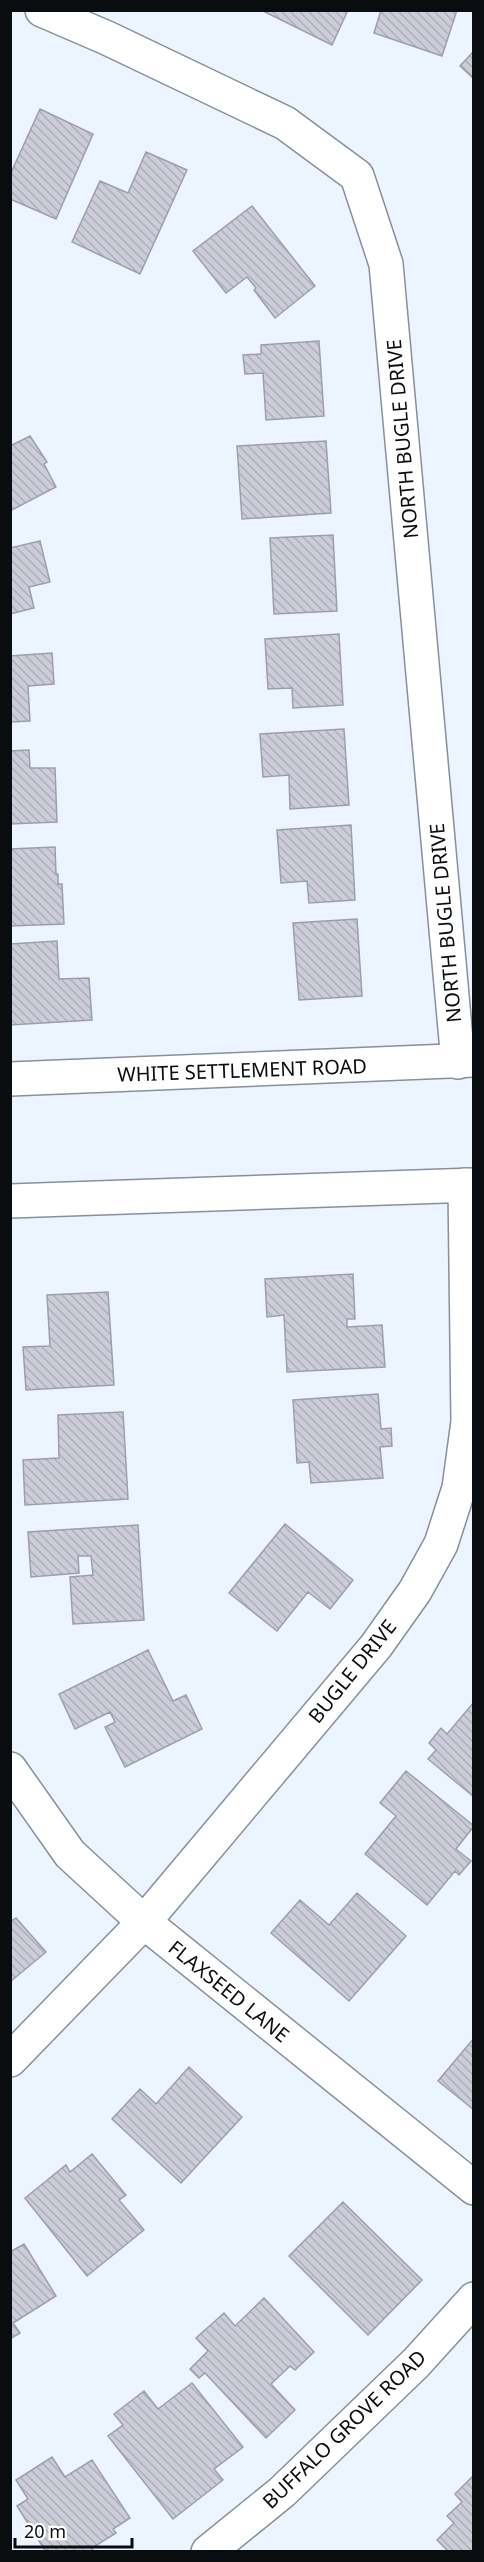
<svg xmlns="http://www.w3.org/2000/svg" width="484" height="2562" font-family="'Noto Sans',sans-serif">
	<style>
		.building { fill: url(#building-back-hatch); stroke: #9e9eaa; stroke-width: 1.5 }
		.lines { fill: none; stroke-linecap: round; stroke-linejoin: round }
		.minor-casing { stroke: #879099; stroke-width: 36 }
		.major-casing { stroke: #879099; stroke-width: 36 }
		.minor { stroke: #fff; stroke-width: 33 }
		.major { stroke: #fff; stroke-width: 33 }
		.labels { text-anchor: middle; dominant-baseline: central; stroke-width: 5; stroke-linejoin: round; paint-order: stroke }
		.street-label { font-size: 20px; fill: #0a0d10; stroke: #fff }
	</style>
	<defs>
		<pattern id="building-back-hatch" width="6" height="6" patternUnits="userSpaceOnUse" patternTransform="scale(1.5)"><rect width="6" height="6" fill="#cdcdd9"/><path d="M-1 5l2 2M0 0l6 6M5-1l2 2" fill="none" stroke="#afafb9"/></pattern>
	</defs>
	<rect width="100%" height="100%" fill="#ecf5ff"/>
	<path class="building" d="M261,10H348L332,45Z
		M381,10H457L442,56L374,33Z
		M474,51V79L460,66Z
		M40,109L93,134L56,219L10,199V175Z
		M146,152L187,170L140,274L72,242L100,181L128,193Z
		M252,206L315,286L275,318L254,290L256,288L247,277L226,293L193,251Z
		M319,341L324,416L266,420L263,373L245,374L243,355L261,354V345Z
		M30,436L47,462L44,464L56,487L10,511V446Z
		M326,441L331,513L242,519L237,446Z
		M333,535L337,611L274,614L270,538Z
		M40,541L50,582L29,587L34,608L10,614V548Z
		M339,634L343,705L293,708L292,688L268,689L265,639Z
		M52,653L54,684L28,686L30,721L10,722V656Z
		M344,729L349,805L290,809L289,775L263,777L260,734Z
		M29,750L30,768H55L57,822L10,824V751Z
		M351,825L355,900L309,903L307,881L281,883L277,830Z
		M55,847L56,874H58V884H62L64,924L10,926V849Z
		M357,919L362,996L299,1000L293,923Z
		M57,941L59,979L89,978L92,1020L10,1025V944Z
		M353,1274L355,1319H347V1327L382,1325L385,1367L287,1372L284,1315L267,1317L265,1279Z
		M108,1292L114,1385L26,1390L23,1347L50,1346L47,1295Z
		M378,1394L381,1429L391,1428L392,1446L380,1447L383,1478L311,1483L309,1462L297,1463L293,1400Z
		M123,1412L128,1499L25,1505L23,1460L59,1458L58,1415Z
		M285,1524L353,1580L330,1609L308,1592L277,1631L229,1593Z
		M138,1525L144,1620L73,1624L70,1577L93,1575L91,1556H78L79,1573L31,1577L28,1532Z
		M148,1650L173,1701L186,1695L202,1729L125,1767L105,1727L115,1722L110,1712L75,1729L59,1694Z
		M474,1702V1797L428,1759L436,1750L429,1743L441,1728L447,1734Z
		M406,1771L474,1826L456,1849L471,1861L459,1875L455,1871L427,1905L365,1854L396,1816L380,1803Z
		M357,1893L406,1936L349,2001L271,1933L300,1900L329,1925Z
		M16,1918L46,1952L10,1982V1922Z
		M474,2038V2110L438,2081Z
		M189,2067L242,2117L181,2183L112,2119L140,2089L156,2104Z
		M92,2154L126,2195L119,2200L144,2230L87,2276L25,2198L66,2165L70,2172Z
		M343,2202L422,2280L368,2335L289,2256Z
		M24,2244L56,2296L13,2323L20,2333L10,2339V2252Z
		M264,2298L314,2352L295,2370L290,2366L271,2384L295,2410L266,2438L205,2373L199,2378L190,2369L208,2351L196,2338L224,2313L235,2326Z
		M192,2383L243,2447L214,2469L223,2480L173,2519L108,2436L123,2425L114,2414L144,2391L158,2409Z
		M52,2457L65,2477L92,2460L130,2518L113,2529L116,2533L92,2548L94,2552H46L17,2506L28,2499L16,2480Z
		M474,2475V2552H449L437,2540L454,2523L447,2516L462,2502L455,2494Z"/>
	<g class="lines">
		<defs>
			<path id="minor" d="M42,10L107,38L285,123L357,176L386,264L458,1062
				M10,1769L70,1854L144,1922L474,2188
				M10,2060L144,1922L376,1646L415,1591L441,1544L459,1488L468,1422L465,1185
				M208,2552L282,2492L416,2363L474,2299"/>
			<path id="major" d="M10,1079L474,1060
				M10,1201L474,1185"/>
		</defs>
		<use href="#minor" class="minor-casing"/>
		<use href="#major" class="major-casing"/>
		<use href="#minor" class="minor"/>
		<use href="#major" class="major"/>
	</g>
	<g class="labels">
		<g class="street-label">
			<text transform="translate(402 439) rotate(-95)">NORTH BUGLE DRIVE</text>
			<text transform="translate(445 923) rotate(-95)">NORTH BUGLE DRIVE</text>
			<text transform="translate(242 1070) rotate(-2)">WHITE SETTLEMENT ROAD</text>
			<text transform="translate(352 1671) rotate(-51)">BUGLE DRIVE</text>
			<text transform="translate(229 1991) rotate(39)">FLAXSEED LANE</text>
			<text transform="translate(344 2429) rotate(-44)">BUFFALO GROVE ROAD</text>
		</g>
	</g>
	<rect width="484" height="2562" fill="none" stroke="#0a0d10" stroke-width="24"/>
	<path d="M15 2538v9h117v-9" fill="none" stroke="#0a0d10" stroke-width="3"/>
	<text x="24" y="2538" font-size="18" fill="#0a0d10" stroke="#ffffff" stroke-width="4.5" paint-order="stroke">20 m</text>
</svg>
